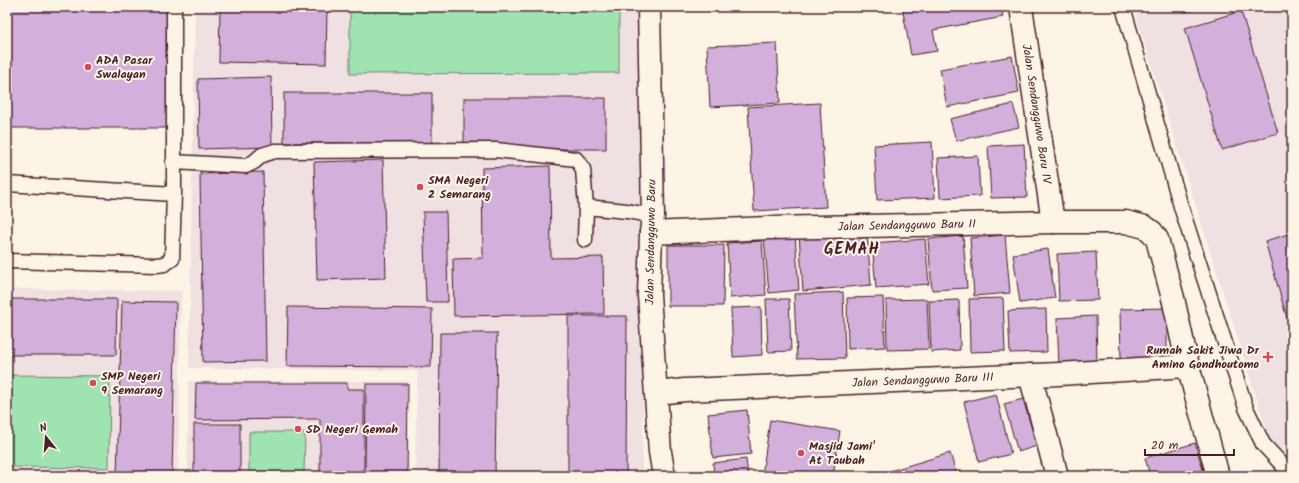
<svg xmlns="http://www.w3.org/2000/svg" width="1299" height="483" font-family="Kalam,sans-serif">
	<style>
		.built { fill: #efe0e2 }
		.green { fill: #9ee3b0; stroke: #74816e }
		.building { fill: #d2b0db; stroke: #4a1f2b }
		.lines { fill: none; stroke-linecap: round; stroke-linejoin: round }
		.lane-casing { stroke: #4a1f2b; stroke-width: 17 }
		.street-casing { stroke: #4a1f2b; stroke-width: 25 }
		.lane { stroke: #fcf5e5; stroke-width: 14 }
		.street { stroke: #fcf5e5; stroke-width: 22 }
		.poi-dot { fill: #d1495b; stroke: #fcf5e5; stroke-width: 1.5 }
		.labels { text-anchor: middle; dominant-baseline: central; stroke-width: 4; stroke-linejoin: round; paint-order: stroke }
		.poi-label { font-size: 12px; font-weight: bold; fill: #4a1f2b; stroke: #fcf5e5; text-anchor: start }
		.street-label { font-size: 12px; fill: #4a1f2b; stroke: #fcf5e5 }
		.district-label { font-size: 16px; font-weight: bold; letter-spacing: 1px; fill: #4a1f2b; stroke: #fcf5e5 }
	</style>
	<rect width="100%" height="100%" fill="#fcf5e5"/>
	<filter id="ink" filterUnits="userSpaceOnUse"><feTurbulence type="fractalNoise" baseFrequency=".025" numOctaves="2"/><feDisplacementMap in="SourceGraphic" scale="8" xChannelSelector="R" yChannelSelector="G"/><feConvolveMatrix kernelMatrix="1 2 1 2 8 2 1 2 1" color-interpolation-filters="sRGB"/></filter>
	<g filter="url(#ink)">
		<path class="built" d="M195,7H650L642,476H415L417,371L189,368Z
			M1133,7H1292V476H1281Z
			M7,289L181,291L178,476H7Z
			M188,381H408L409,476H188Z"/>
		<path class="green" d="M350,7H619V73L350,74Z
			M7,375L110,376L109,468L7,467Z
			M249,432H305L304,476H249Z"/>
		<path class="building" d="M7,7H169L168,128H7Z
			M220,7H327L326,64L219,62Z
			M902,7H1001L1003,17L933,30L937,51L911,55Z
			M1184,7H1204L1185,12Z
			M1241,11L1278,133L1222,150L1185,28Z
			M777,43L780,103L710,107L707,46Z
			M1012,56L1019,93L947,107L940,69Z
			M1292,69V82L1289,70Z
			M271,77L272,147L199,149L198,79Z
			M284,93H432V143H284Z
			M464,98H606V149H464Z
			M820,103L826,207L754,211L748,107Z
			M1013,104L1019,127L956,141L950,119Z
			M932,142L935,198L877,200L874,145Z
			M1024,144L1027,197L991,198L988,146Z
			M978,156L980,196L940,198L938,158Z
			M383,160L386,278L317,280L314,162Z
			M550,166L551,258L603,257L604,314L454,316L453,259L483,258L482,168Z
			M263,172L266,361L203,362L200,174Z
			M423,212H446L448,302H426Z
			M867,230L871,285L803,291L799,234Z
			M1292,233V336L1265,241Z
			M795,234L799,290L769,293L764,237Z
			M1005,235L1010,293L974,296L970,238Z
			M963,236L967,288L932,290L928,239Z
			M925,239L929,284L876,288L872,243Z
			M762,241L766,295L730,298L727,243Z
			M668,245H724L723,306H668Z
			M1048,249L1055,298L1020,303L1013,254Z
			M1096,252L1098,300L1059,301L1057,254Z
			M843,292L845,358L797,359L794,294Z
			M883,297L885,347L848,349L847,298Z
			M1003,298L1005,351L970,352L969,299Z
			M7,299H117L116,355H7Z
			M766,299H789L791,351L768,352Z
			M927,299L929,349L887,350L886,300Z
			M959,300L960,350L931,352L929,301Z
			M122,301L176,302L172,476H117Z
			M288,307L432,309L431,367L287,366Z
			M761,307L762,355L733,357L731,308Z
			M1167,308V361H1121L1120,309Z
			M1046,309L1047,352L1010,353L1008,311Z
			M568,316H627L626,476H568Z
			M1096,316L1097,364L1059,365L1057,318Z
			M440,333H497L495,476H439Z
			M196,383H347V389H364V476H320V419L195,420Z
			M366,384H408L407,476H365Z
			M996,394L1011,454L979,462L964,402Z
			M1023,399L1037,446L1018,452L1004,404Z
			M747,410L751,454L713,458L708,414Z
			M770,420L840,431L833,476H762Z
			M194,424H240V476H194Z
			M1195,443L1205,476H1150L1145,458Z
			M950,453L957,476H891L890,471Z
			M746,459L748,476H714L713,463Z"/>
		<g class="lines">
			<defs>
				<path id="lane" d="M1123,7L1182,210L1246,408L1263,444L1288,471L1290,476
					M173,162L246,166L254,162L262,155L275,151L496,150L576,159L583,169L586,207L627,211L653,216
					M7,184L174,194
					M585,240L586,207
					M7,261L157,265L164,264L172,259L174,194V7"/>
				<g id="street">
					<path d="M649,7L653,216L651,233L649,295L660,452L664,476"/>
					<path id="s1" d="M1021,7L1053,222"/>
					<path id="s2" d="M651,233L769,228L1053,222H1126L1145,227L1152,232L1157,239L1173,298L1188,366L1218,476"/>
					<path d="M1030,375L1057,476"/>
					<path id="s3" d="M657,393L685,390L1059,374L1188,366"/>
				</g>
			</defs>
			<use href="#lane" class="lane-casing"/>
			<use href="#street" class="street-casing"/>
			<use href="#lane" class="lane"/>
			<use href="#street" class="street"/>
		</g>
	</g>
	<g class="poi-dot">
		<circle cx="88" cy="67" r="4"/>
		<circle cx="420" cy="187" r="4"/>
		<path d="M1266 351h4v4h4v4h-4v4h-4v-4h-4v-4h4z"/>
		<circle cx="93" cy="383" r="4"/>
		<circle cx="298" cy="429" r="4"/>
		<circle cx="801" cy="453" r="4"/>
	</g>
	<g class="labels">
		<g class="poi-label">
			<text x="96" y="60">ADA Pasar<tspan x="96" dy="14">Swalayan</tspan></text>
			<text x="428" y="180">SMA Negeri<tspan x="428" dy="14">2 Semarang</tspan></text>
			<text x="1259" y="350" text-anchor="end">Rumah Sakit Jiwa Dr<tspan x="1259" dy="14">Amino Gondhoutomo</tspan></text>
			<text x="101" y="376">SMP Negeri<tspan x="101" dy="14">9 Semarang</tspan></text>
			<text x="306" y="429">SD Negeri Gemah</text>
			<text x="809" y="446">Masjid Jami'<tspan x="809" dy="14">At Taubah</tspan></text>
		</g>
		<g class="street-label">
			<text stroke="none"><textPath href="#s1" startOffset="108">Jalan Sendangguwo Baru IV</textPath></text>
			<text stroke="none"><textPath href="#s2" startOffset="256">Jalan Sendangguwo Baru II</textPath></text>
			<text transform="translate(651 242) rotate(-89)">Jalan Sendangguwo Baru</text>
			<text stroke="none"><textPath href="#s3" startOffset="266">Jalan Sendangguwo Baru III</textPath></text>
		</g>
		<g class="district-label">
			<text x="852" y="249">GEMAH</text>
		</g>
	</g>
	<rect width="1299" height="483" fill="none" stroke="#fcf5e5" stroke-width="24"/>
	<rect x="12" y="12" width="1275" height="459" fill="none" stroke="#4a1f2b" stroke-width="1.5" filter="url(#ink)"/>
	<g transform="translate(46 437) rotate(343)" stroke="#fcf5e5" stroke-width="3" paint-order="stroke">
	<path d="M0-3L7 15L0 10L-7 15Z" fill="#4a1f2b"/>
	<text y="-6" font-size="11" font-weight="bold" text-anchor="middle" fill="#4a1f2b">N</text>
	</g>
	<path d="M1145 449v6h89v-6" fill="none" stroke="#4a1f2b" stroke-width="2"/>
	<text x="1151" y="449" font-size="12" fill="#4a1f2b" stroke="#fcf5e5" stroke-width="3" paint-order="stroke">20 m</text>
</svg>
